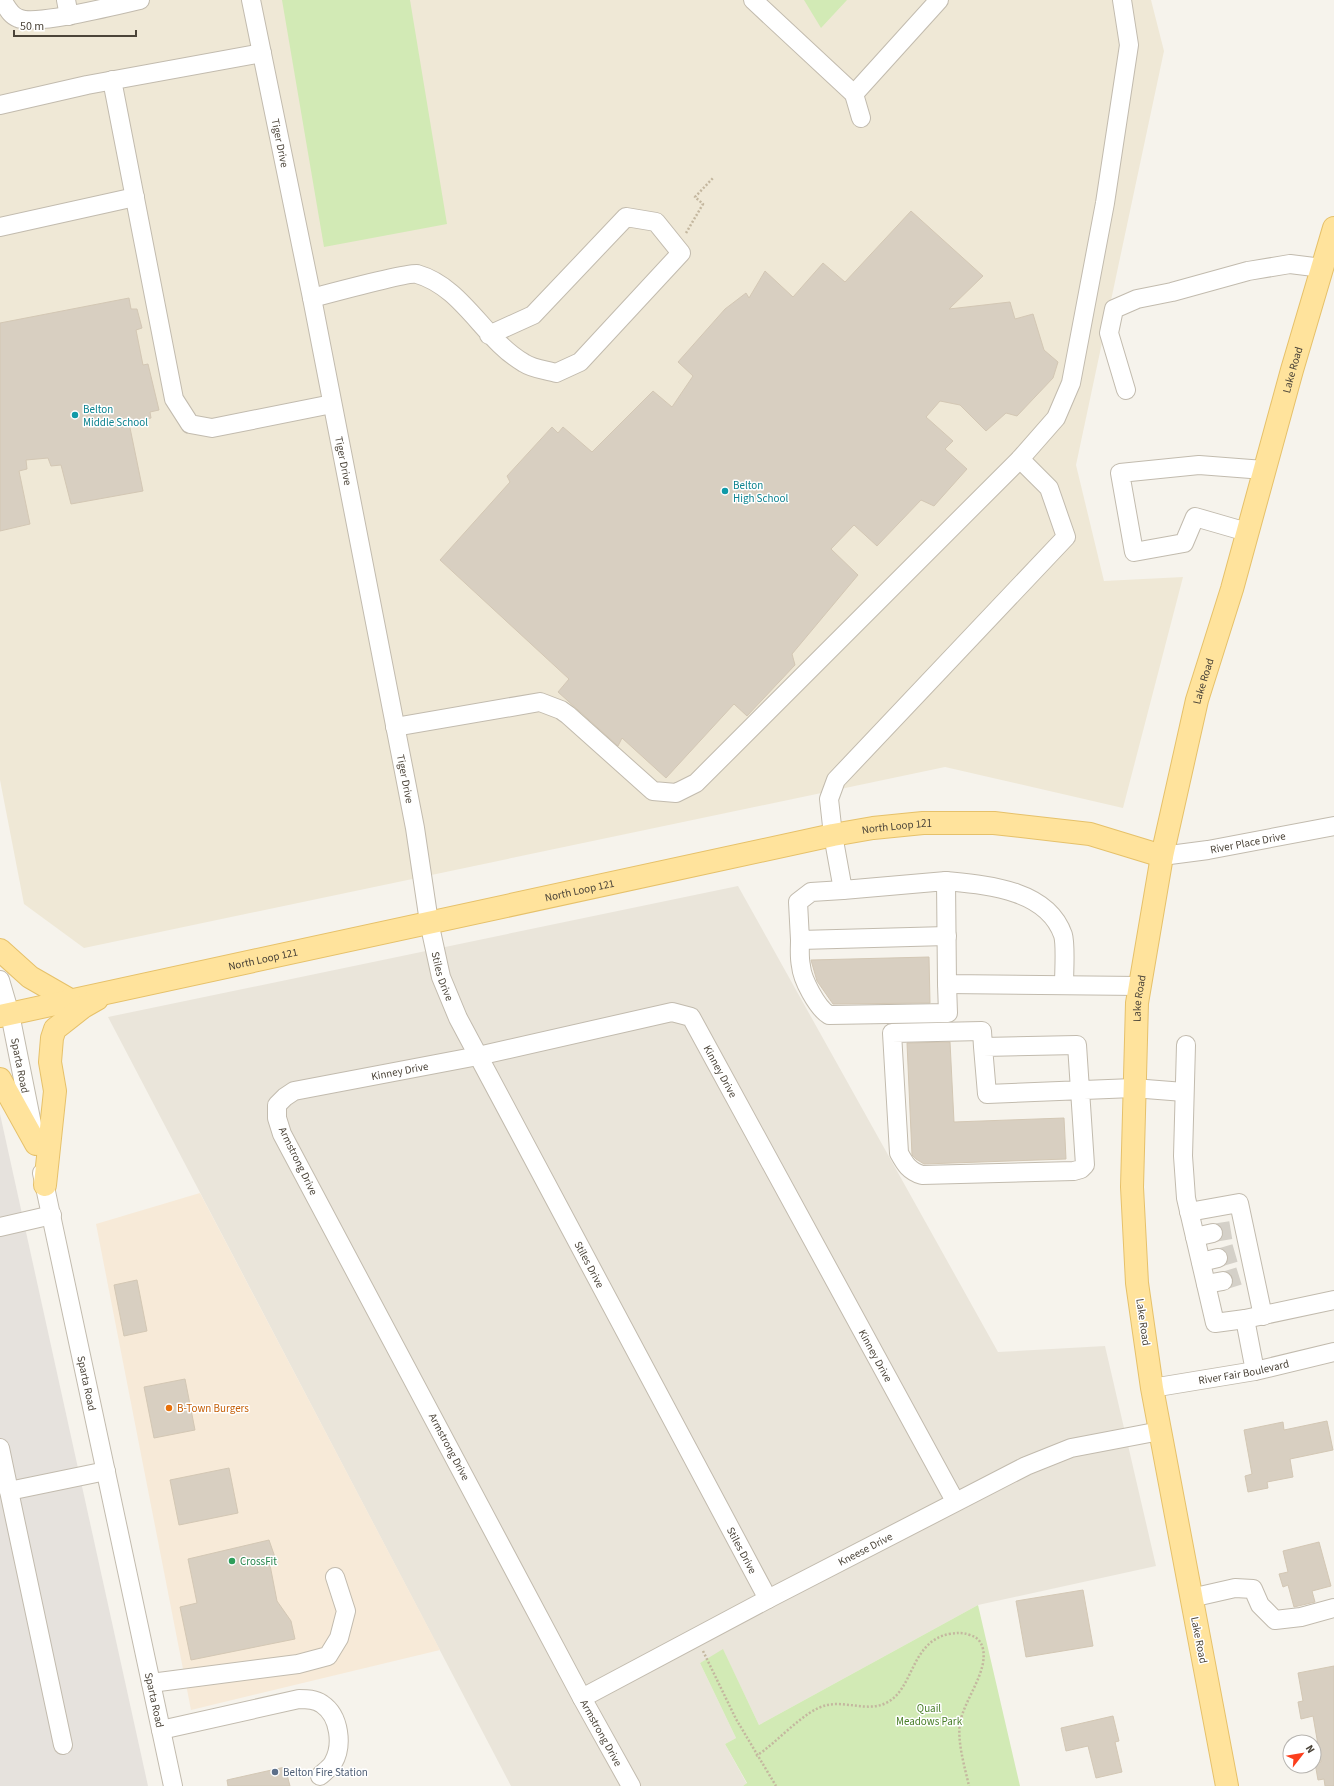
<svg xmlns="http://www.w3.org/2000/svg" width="1334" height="1786" font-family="'Source Sans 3',sans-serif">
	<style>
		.residential { fill: #eae5da }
		.commercial { fill: #f7ead8 }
		.industrial { fill: #e6e2dd }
		.education { fill: #efe8d6 }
		.green { fill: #d2eab5 }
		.building { fill: #d8cfc1; stroke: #d3c7b4 }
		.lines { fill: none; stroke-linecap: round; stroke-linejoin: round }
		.minor-tunnel { stroke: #d4d0c8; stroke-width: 18; stroke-dasharray: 18 9; stroke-linecap: butt }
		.minor-casing { stroke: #c2bbae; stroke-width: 20 }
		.major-casing { stroke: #e6c16a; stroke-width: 24 }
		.path { stroke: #c4b79f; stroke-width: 2.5; stroke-dasharray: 2 2; stroke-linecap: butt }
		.minor { stroke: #fff; stroke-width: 18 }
		.major { stroke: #ffe39c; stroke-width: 22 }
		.culture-dot { fill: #0f9aa8; stroke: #fff; stroke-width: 1.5 }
		.food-dot { fill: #e8710a; stroke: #fff; stroke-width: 1.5 }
		.leisure-dot { fill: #2e9e5b; stroke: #fff; stroke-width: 1.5 }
		.service-dot { fill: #5c6f8a; stroke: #fff; stroke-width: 1.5 }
		.labels { text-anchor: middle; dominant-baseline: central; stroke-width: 3; stroke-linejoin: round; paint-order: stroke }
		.street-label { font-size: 11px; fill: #4b4439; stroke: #fff }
		.culture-label { font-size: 11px; fill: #0d838f; stroke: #fff; text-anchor: start }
		.food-label { font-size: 11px; fill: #c56008; stroke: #fff; text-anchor: start }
		.leisure-label { font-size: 11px; fill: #27864d; stroke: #fff; text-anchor: start }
		.park-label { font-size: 11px; fill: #4a7f2a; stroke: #fff }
		.service-label { font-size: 11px; fill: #4e5e75; stroke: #fff; text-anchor: start }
	</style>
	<rect width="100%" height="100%" fill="#f6f3ec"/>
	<path class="residential" d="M738,886L998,1352L1105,1346L1156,1566L978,1605L759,1725L723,1650L700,1663L736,1738L725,1744L747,1784L743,1786H511L108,1017Z"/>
	<path class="commercial" d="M200,1193L440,1650L191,1710L96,1224Z"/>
	<path class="industrial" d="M0,1114L148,1786H0Z"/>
	<path class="education" d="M0,0H1151L1164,51L1076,465L1104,581L1183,577L1123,808L945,767L84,948L24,904L0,780Z"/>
	<path class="green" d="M282,0H410L447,224L324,247Z
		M804,0H847L821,28Z
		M978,1605L1020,1786H743L747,1783L725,1744L736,1738L700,1663L723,1649L759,1725Z"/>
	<path class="building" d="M911,211L983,276L949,309L1010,302L1015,319L1033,314L1044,350L1058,362L1053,378L1017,416L1006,413L986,431L960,405L940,401L926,417L953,441L945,449L967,469L934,506L921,500L877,546L854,525L831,549L858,575L792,654L795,665L747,716L734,704L666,778L622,738L618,746L558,692L569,679L440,560L510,482L507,476L552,427L558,433L563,427L592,452L653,391L672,407L693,376L678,362L725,309L746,293L749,298L765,271L793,297L823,263L845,282Z
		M129,298L131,309H137L142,328L136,330L143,365L148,364L159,410L150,412L151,418L129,423L143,491L71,504L61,465L51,466L48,458L26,460L27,469L19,471L30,524L0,531V323Z
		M929,957L930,1003L833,1004L817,981L811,960Z
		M950,1042L954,1122L1064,1118L1066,1159L924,1164L916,1159L912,1155L907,1043Z
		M137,1280L147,1331L124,1336L114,1285Z
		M185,1379L195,1430L154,1438L144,1387Z
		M1327,1421L1333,1450L1290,1459L1293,1477L1267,1482L1268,1488L1248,1492L1245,1476L1252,1474L1244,1430L1283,1422L1284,1430Z
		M229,1468L238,1513L179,1525L170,1480Z
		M269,1540L277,1563L270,1565L277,1601L291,1621L295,1639L191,1660L180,1607L197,1603L188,1559Z
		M1319,1542L1331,1586L1312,1591L1315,1602L1294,1607L1288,1585L1283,1587L1279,1574L1288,1572L1283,1551Z
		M1083,1590L1093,1646L1026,1657L1016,1601Z
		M1334,1666V1786H1325L1324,1779L1318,1780L1315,1763L1321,1762L1313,1716L1301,1719L1298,1702L1303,1701L1298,1673Z
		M1113,1716L1119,1741L1115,1742L1122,1772L1096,1778L1088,1746L1066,1751L1061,1728Z
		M285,1767L290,1786H228L227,1780Z"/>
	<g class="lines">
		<path class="minor-tunnel" d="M1213,1233L1231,1230
			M1218,1258L1235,1253
			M1223,1281L1239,1276"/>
		<defs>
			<g id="minor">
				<path d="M2,0C7,7 10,15 18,18C34,26 119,5 140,0"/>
				<path d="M66,0L69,16"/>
				<path id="s1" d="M251,0L312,298L415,828L429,922L441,977L458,1018L768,1599"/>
				<path d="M753,0L854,94"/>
				<path d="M112,80L174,399L190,424L212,428L332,404"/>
				<path d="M0,105L87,85L262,53"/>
				<path d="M861,118L854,94L939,0"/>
				<path d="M0,227L135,197"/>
				<path d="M312,298C327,294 409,272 417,274C463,287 484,340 524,363C533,369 546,370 556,373L580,362L681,253L656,222L626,217L533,315L489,335"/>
				<path d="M1126,390L1109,333L1114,309L1137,299L1172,292L1248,271L1290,264L1322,268"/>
				<path d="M1020,459L1049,488L1066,537L836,780L829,799L833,835L843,890L946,881L947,984L1140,986"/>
				<path d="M1247,532L1195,517L1184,543L1134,552L1120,473L1199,465L1264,470"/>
				<path d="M395,727L540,702L561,710L568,715L653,791L676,793L696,783L1020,459L1056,418L1071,383L1105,203L1129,45L1122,0"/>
				<path id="s2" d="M1162,856L1208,850L1334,826"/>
				<path d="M946,881C986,885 1047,889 1063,935C1066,945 1064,972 1064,984"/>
				<path d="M843,890L811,892L798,902L800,940L947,936"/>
				<path d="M800,940C800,948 799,957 801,966C802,979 817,1008 829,1015L948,1013L947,984"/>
				<path id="s3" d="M0,980L10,1014L34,1134"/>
				<path d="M1186,1045L1183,1156L1186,1198L1215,1323L1245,1319"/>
				<path d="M983,1047L982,1031L892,1033L899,1153C905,1164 909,1171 922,1175L1074,1171L1081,1169L1085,1165L1077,1045L983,1047L987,1094L1133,1088L1184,1092"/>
				<path id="s4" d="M42,1173L173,1786"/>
				<path d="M1189,1212L1239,1203L1263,1316"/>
				<path d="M0,1227L52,1215"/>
				<path d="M1195,1237L1213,1233"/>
				<path d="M1201,1262L1218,1258"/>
				<path d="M1206,1284L1223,1281"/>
				<path d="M1255,1371L1245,1319L1334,1300"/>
				<path id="s5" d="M1152,1388L1255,1371L1334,1352"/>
				<path d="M0,1448L9,1491L106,1471"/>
				<path d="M9,1491L63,1745"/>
				<path d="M1191,1598L1235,1588L1253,1589L1260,1605L1275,1620L1301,1617L1334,1608"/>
				<path d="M151,1683L298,1664L328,1656L339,1638L346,1611L335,1577"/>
				<path id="s6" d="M582,1698L768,1599L1026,1466L1071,1448L1160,1431"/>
				<path d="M161,1730L299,1699C307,1699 315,1699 322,1704C340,1716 343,1746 333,1763C330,1768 324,1772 320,1776"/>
				<path id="s7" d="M631,1786L582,1698L282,1134L277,1118V1105L285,1097L294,1091L478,1056L672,1012L691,1017L955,1501"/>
			</g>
			<g id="major">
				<path d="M0,950L30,977L70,1000"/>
				<path id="s8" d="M0,1016L833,835L873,828L923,823H994L1090,834L1162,856"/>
				<path d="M0,1079L36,1144"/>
				<path d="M45,1185L55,1091L50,1062L52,1038L55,1029L83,1007L97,999"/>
				<path id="s9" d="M1227,1786L1152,1388L1137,1283L1132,1187L1137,1003L1162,856L1197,700L1232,589L1292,370L1334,228"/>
			</g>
		</defs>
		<use href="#minor" class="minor-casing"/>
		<use href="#major" class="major-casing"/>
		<path class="path" d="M686,233L703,204L695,197L713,178
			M703,1651L736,1719L776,1786
			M756,1756C777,1743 804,1710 827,1705C847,1701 868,1712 886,1703C914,1690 910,1642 949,1634C957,1633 962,1632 970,1635C977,1637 981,1641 983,1649C988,1672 964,1700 960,1723C957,1742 965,1768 969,1786"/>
		<use href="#minor" class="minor"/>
		<use href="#major" class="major"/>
	</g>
	<g class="culture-dot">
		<circle cx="75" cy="415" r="4"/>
		<circle cx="725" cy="491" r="4"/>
	</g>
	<circle class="food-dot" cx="169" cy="1408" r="4"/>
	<circle class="leisure-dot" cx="232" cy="1561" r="4"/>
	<circle class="service-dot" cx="275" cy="1772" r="4"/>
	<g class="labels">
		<g class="street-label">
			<text stroke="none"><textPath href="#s1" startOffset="146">Tiger Drive</textPath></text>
			<text stroke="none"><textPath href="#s9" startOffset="1444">Lake Road</textPath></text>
			<text stroke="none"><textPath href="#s1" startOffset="470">Tiger Drive</textPath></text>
			<text stroke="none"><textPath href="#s9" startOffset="1120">Lake Road</textPath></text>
			<text stroke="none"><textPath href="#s1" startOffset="794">Tiger Drive</textPath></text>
			<text stroke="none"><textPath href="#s8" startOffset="917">North Loop 121</textPath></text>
			<text stroke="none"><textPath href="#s2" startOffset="87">River Place Drive</textPath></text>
			<text stroke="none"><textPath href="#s8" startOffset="593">North Loop 121</textPath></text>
			<text stroke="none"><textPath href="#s8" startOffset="269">North Loop 121</textPath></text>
			<text stroke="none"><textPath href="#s1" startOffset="995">Stiles Drive</textPath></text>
			<text stroke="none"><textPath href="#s9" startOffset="796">Lake Road</textPath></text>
			<text stroke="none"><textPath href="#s3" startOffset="88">Sparta Road</textPath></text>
			<text stroke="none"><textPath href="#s7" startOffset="1259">Kinney Drive</textPath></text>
			<text stroke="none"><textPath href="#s7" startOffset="899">Kinney Drive</textPath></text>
			<text transform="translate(298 1161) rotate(64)">Armstrong Drive</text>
			<text stroke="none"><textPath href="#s1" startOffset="1319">Stiles Drive</textPath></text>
			<text transform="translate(1143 1322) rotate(82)">Lake Road</text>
			<text stroke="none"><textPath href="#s7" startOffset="1583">Kinney Drive</textPath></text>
			<text stroke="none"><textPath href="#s5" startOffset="93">River Fair Boulevard</textPath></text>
			<text stroke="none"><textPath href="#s4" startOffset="215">Sparta Road</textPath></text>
			<text transform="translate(449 1447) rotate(62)">Armstrong Drive</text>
			<text stroke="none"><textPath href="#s6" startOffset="320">Kneese Drive</textPath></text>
			<text stroke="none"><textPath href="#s1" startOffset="1643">Stiles Drive</textPath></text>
			<text transform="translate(1199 1640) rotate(79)">Lake Road</text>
			<text stroke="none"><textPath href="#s4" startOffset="539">Sparta Road</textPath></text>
			<text transform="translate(601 1733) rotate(61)">Armstrong Drive</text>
		</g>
		<g class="culture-label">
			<text x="83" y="409">Belton<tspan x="83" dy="13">Middle School</tspan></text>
			<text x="733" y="485">Belton<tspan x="733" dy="13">High School</tspan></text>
		</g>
		<g class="food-label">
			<text x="177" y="1408">B-Town Burgers</text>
		</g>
		<g class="leisure-label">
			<text x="240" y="1561">CrossFit</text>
		</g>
		<g class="park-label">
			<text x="929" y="1708">Quail<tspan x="929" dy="13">Meadows Park</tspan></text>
		</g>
		<g class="service-label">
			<text x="283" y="1772">Belton Fire Station</text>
		</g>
	</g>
	<g transform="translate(1302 1754) rotate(59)"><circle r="19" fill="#ffffff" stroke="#b7b4b0"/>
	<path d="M0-3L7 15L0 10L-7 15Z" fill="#fc3f1d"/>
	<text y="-6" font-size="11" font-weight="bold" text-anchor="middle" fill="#4b4439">N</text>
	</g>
	<path d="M14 30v6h122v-6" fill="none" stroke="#4b4439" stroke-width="2"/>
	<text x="20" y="30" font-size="12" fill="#4b4439" stroke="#ffffff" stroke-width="3" paint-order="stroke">50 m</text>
</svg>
